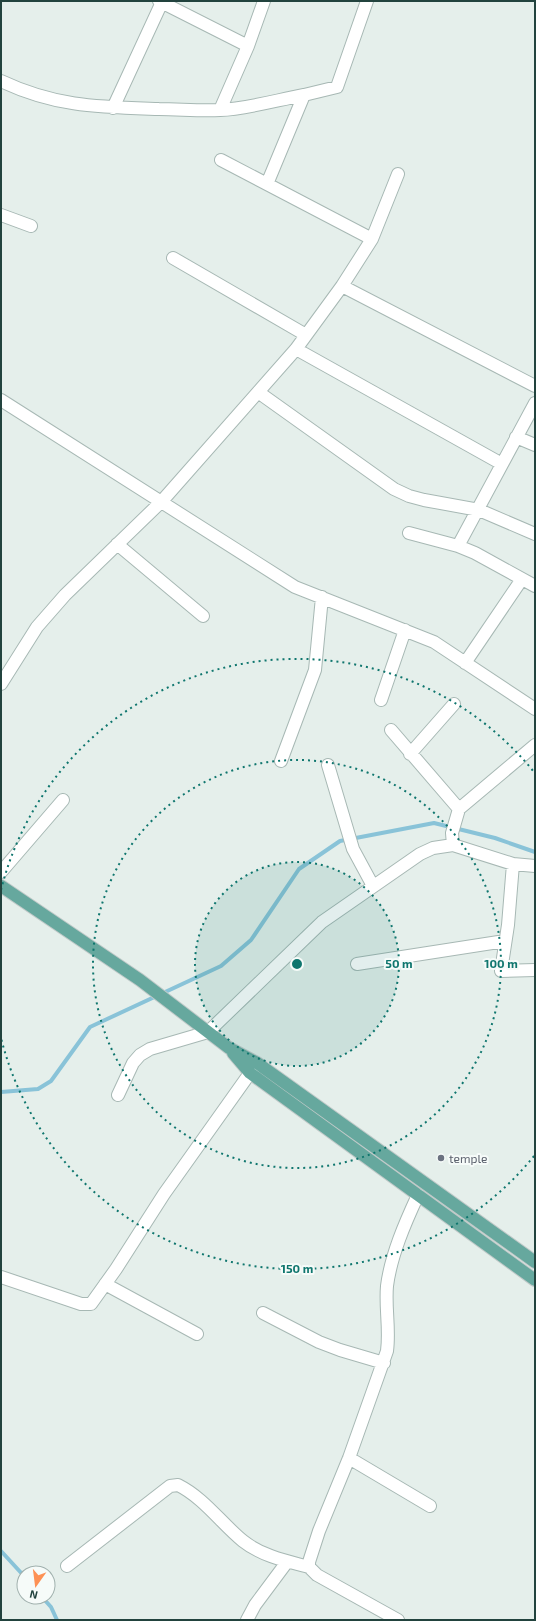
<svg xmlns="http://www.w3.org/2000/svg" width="536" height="1621" font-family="'Exo 2',sans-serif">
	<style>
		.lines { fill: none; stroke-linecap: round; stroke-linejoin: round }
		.stream { stroke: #89c3d8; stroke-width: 4 }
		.street-casing { stroke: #a7b8b4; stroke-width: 14 }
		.primary-casing { stroke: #c1cac9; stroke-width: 14 }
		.street { stroke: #fff; stroke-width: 12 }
		.primary { stroke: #66a89e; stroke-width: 12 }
		.ring { fill: none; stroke: #0f766e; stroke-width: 2; stroke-dasharray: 2 4 }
		.worship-dot { fill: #6b7280; stroke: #f6fbf9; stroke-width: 1.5 }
		.labels { text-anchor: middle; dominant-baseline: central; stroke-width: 4; stroke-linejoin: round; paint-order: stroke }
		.worship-label { font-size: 12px; fill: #5b616d; stroke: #f6fbf9; text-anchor: start }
		.centre { fill: #0f766e; stroke: #f6fbf9; stroke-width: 2 }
		.ring-label { font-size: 12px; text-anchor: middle; font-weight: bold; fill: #0f766e; stroke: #f6fbf9; stroke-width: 4; stroke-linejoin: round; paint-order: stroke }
	</style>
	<rect width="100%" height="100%" fill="#e5efeb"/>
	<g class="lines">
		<path class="stream" d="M1,1092L38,1089L51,1081L90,1027L221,966L251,940L299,869L340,841L434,823L495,838L535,852
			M1,1551L24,1576
			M42,1597L51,1607L57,1620"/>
		<defs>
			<path id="street" d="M159,1L248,46
				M1,81C56,107 99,107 159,109C179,109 199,111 220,110C246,109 277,100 304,95L267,184
				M304,95L337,87L367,1
				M113,108L162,2
				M220,110L248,46L264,1
				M221,160L372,239
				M1,215L31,226
				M173,258L306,335
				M342,286L535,386
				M296,349L502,464
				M258,392L394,489L409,496L424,500L479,510L535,534
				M1,400L295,587L434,642L535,709
				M516,437L535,445
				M409,533L458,546L475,553L535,586
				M117,544L203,616
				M458,546L535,403
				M465,663L522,579
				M1,684L37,627L65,595L162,501L296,349L342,286L372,239L398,174
				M381,700L405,630
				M391,730L459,809
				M410,754L454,704
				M281,761L315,670L322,597
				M328,765L353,849L373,886
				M453,845L452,833L459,809L535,745
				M513,864L508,925L501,971L535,970
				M1,872L63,800
				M357,964L505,941
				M118,1095L133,1063L140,1055L150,1049L208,1032L322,922L420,854L433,848L453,845L513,864L535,866
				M1,1277L81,1304H91L116,1269L164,1194L255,1066
				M105,1284L197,1334
				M263,1313L319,1342L340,1350L384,1363
				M349,1458L430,1506
				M67,1566L170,1486L178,1485C204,1498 221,1523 243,1541C262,1556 286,1561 309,1567
				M247,1620L255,1605L287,1562
				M398,1620L317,1575L309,1567V1562L319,1531L349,1458L387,1351C390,1329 385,1308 387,1286C391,1255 405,1223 418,1195"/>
			<path id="primary" d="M1,886L140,980L229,1048L257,1063L535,1262
				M233,1053L250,1073L535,1280"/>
		</defs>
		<use href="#street" class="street-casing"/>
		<use href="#primary" class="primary-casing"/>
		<use href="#street" class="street"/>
		<use href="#primary" class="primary"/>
	</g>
	<circle cx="297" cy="964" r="102" fill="#0f766e" fill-opacity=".12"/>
	<g class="ring">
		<circle cx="297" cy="964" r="102"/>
		<circle cx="297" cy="964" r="204"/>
		<path d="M534 1156A305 305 0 0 1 1 1038M1 890A305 305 0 0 1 534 772"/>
	</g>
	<circle class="worship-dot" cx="441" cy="1158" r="4"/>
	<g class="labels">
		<g class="worship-label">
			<text x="449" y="1158">temple</text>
		</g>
	</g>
	<circle cx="297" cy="964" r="6" class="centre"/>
	<g class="ring-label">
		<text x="399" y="968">50 m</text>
		<text x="501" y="968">100 m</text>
		<text x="297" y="1273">150 m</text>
	</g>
	<rect width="536" height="1621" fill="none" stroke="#22433e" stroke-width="4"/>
	<g transform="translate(36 1585) rotate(194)"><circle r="19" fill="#f6fbf9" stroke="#a1b1ae"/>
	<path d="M0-3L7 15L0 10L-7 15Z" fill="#fd9155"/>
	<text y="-6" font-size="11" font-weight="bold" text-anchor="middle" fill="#22433e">N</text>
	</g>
</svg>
